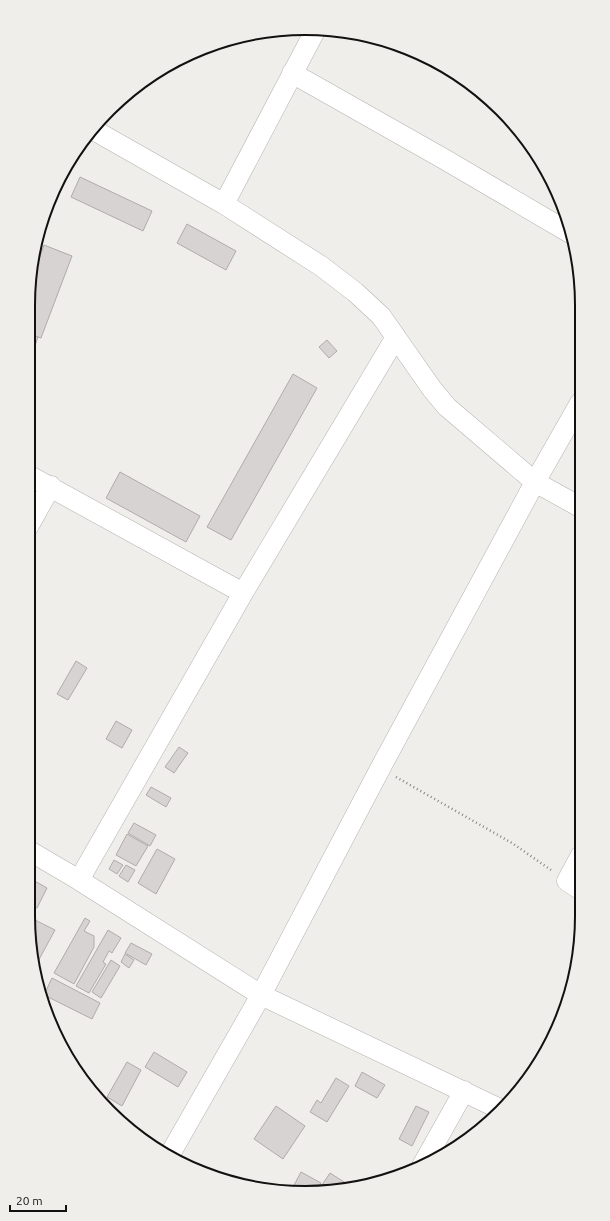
<svg xmlns="http://www.w3.org/2000/svg" width="610" height="1221" font-family="Ubuntu,sans-serif">
	<style>
		.building { fill: #d7d3d2; stroke: #afabaa }
		.lines { fill: none; stroke-linecap: round; stroke-linejoin: round }
		.minor-casing { stroke: #b3b2af; stroke-width: 21 }
		.path { stroke: #898785; stroke-width: 2.5; stroke-dasharray: 1 3; stroke-linecap: butt }
		.minor { stroke: #fff; stroke-width: 20 }
		.rim { fill: none; stroke: #121110; stroke-width: 2 }
	</style>
	<rect width="100%" height="100%" fill="#f0eeeb"/>
	<path class="building" d="M80,177L152,211L143,231L71,197Z
		M187,224L236,251L226,270L177,243Z
		M44,245L72,256L41,338L29,334V288Z
		M29,334L38,337L29,363Z
		M327,340L337,351L329,358L319,347Z
		M293,374L317,388L231,540L207,527Z
		M120,472L200,516L186,542L106,498Z
		M76,661L87,668L68,700L57,694Z
		M116,721L132,730L122,748L106,739Z
		M179,747L188,753L174,773L165,767Z
		M151,787L171,798L166,807L146,795Z
		M134,823L156,835L150,846L128,833Z
		M127,834L148,846L136,866L116,855Z
		M157,849L175,859L156,894L138,883Z
		M114,860L123,865L117,874L109,869Z
		M126,865L135,870L128,882L119,876Z
		M33,880L47,888L37,908L28,903V889Z
		M85,918L90,921L84,931L94,936V947L74,984L54,973Z
		M33,919L55,930L36,965L29,925Z
		M108,930L121,938L112,953L109,951L103,962L106,964L89,993L76,986Z
		M131,943L152,954L146,965L125,953Z
		M125,954L134,960L129,968L121,962Z
		M111,960L120,966L101,998L92,992Z
		M52,978L100,1003L92,1019L44,995Z
		M154,1052L187,1072L178,1087L145,1067Z
		M127,1062L141,1070L122,1106L107,1097Z
		M362,1072L385,1085L377,1098L355,1086Z
		M336,1078L349,1086L327,1122L310,1112L317,1100L321,1103Z
		M276,1106L305,1126L283,1159L254,1139Z
		M416,1106L429,1112L412,1146L399,1139Z
		M301,1172L321,1183L317,1190L292,1189Z
		M330,1173L352,1187L341,1191L331,1190L322,1185Z"/>
	<g class="lines">
		<defs>
			<path id="minor" d="M292,73L444,159L570,233
				M92,129L224,204L321,266L355,292L381,316L432,389L447,407L535,482L580,507
				M224,204L316,29
				M28,475L243,593
				M28,527L51,486
				M28,850L79,880L261,995L502,1110
				M581,855L567,881L581,890
				M79,880L243,593L396,337
				M169,1156L261,995L381,767L535,482L580,403
				M422,1166L464,1091"/>
		</defs>
		<use href="#minor" class="minor-casing"/>
		<path class="path" d="M396,777L512,843L551,870"/>
		<use href="#minor" class="minor"/>
	</g>
	<path d="M0 0H610V1221H0ZM305 35H305A270 270 0 0 1 575 305V916A270 270 0 0 1 305 1186H305A270 270 0 0 1 35 916V305A270 270 0 0 1 305 35Z" fill="#f0eeeb" fill-rule="evenodd"/>
	<path class="rim" d="M305 35H305A270 270 0 0 1 575 305V916A270 270 0 0 1 305 1186H305A270 270 0 0 1 35 916V305A270 270 0 0 1 305 35Z"/>
	<path d="M10 1205v6h56v-6" fill="none" stroke="#121110" stroke-width="2"/>
	<text x="16" y="1205" font-size="12" fill="#121110" stroke="#f0eeeb" stroke-width="3" paint-order="stroke">20 m</text>
</svg>
